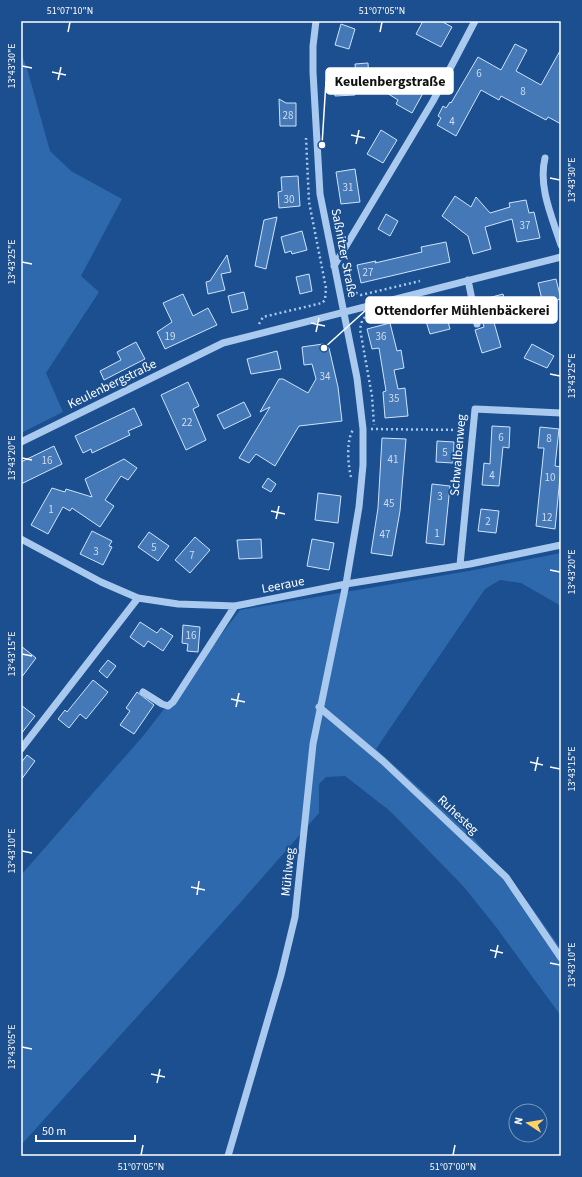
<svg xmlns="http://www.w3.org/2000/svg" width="582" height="1177" font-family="'Source Sans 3',sans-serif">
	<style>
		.green { fill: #2e69ad }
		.building { fill: #4478b7; stroke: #cfe3fa }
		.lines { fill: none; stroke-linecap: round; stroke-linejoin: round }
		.path { stroke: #a9c9ee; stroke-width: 2.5; stroke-dasharray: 2 3; stroke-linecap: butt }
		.minor { stroke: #a9c9ee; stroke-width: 7 }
		.ticks { fill: none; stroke: #fff; stroke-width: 1.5 }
		.labels { text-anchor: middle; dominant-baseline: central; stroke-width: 4; stroke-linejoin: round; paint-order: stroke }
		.number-label { font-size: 11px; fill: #d0dded }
		.street-label { font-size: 13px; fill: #fff; stroke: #1b4f8f }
		.leader { fill: none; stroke: #fff; stroke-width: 1.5 }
		.callout-dot { fill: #fff; stroke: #1b4f8f; stroke-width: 1.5 }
		.callout { fill: #fff; stroke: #fff; stroke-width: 1.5 }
		.callout-label { font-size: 14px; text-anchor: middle; font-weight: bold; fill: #111 }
		.neatline { fill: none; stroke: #fff; stroke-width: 1.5 }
		.ticks-label { font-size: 10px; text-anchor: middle; fill: #fff }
	</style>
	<rect width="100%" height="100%" fill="#1b4f8f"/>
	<path class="green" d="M21,54L26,65L50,151L71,171L122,199L81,276L99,292L46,373L63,412L21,433Z
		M561,553V606L521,583L500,580L485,589L376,749L469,833L527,901L561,949V1016L496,927L464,887L390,811L345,776L326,777L319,784V813L240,903L21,1145V875L144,735L240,610L469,571Z"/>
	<path class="building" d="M423,21H441L452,27L441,47L416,34Z
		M341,24L355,29L349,49L335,45Z
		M515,44L527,50L516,71L541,85L561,49V124L548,117L546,120L501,96L499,100L481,90L456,136L437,125L441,118L438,116L443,106L446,108L450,102L451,103L478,57L501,70Z
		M368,63L369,82L356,74L355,64Z
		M384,69L408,84L412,77L427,86L412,113L396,104L398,100L374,85Z
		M334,75H354L355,95L335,96Z
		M279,99L286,103H296V126H280Z
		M381,130L397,140L383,163L367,154Z
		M355,169L360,202L341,204L336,172Z
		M298,176L300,206L279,208L278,192L282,191L281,177Z
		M455,196L471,207L476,197L490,213L510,207L509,203L526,200L529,213L534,212L540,238L517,242L512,219L485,227L491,249L473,254L468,236L442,216Z
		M386,214L398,221L390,236L378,229Z
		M277,217L266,269L255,266L264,220Z
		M302,231L307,250L292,254L291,251L285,253L281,237Z
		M446,242L450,262L361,283L357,265L376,261L375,263L422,252L421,247Z
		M227,255L231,272L221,274L225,290L208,294L206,282L210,281Z
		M309,274L312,291L300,294L296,277Z
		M556,279L561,299L543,304L538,283Z
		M244,292L248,309L232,313L228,296Z
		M183,294L193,316L208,308L217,325L165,349L157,332L172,322L163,303Z
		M503,294L509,315L493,319L501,347L482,353L475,330L484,327L477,301Z
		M445,310L450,329L430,334L424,315Z
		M390,323L397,351L401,350L404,368L394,370L398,389L405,388L408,416L385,418L383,392L386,391L379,348L372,349L367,329Z
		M136,342L145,359L104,380L100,371L121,360L117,352Z
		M323,344L329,348L338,387L342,421L299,426L275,466L256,454L249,463L239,458L270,407L260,412L279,379H283L308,393L316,379L312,364L304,365L302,347Z
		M532,344L554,356L547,368L524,358Z
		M277,351L281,369L251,374L247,359Z
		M188,382L199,406L193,409L206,440L186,450L161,395Z
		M244,402L251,416L224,429L217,415Z
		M134,408L142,425L128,431L130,435L92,453L91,449L83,453L75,436Z
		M492,426L510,427L509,448L503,447L499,486L482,485L484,463L490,464Z
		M540,427L559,429L555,466L561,467L555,529L536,526L544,448H538Z
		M382,438L406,439L400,511L392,556L371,553L378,508Z
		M437,441L454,442L453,463L436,462Z
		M54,446L62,464L21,484V462Z
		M124,459L137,468L128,480L121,476L105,500L114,506L100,527L72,508L70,511L63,507L48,534L31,525L52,488L65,492L66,489L92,497L85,479Z
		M268,478L276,484L271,492L262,487Z
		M432,484L450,486L444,545L426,543Z
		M318,493L341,496L338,523L315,520Z
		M481,509L499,511L496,533L478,531Z
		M92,531L112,541L109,546L112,547L103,565L80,554Z
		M149,532L169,546L158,561L138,547Z
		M195,537L210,550L190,573L175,560Z
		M261,539L262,558L239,559L237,540Z
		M312,539L334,543L329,570L307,566Z
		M140,622L157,633L161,628L173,636L163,651L148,641L144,647L130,637Z
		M183,625L200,627L198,652L187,651L188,644L182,643Z
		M21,646L36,658L21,678Z
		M108,660L116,666L107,678L99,671Z
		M93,680L108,692L86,719L80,714L69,728L58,719L65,710L67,712Z
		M137,692L154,705L134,734L120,725L130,711L126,708Z
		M21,705L35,716L21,734Z
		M27,755L35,761L21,780V763Z"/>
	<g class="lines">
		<path class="path" d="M346,265L354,292L361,295L420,281
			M365,317L362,321L360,329L372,396L374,425
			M259,324L263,317L322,303L325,300L326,288L309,202L306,138
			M371,429L464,430
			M351,477C348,466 346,440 353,430"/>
		<path class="minor" d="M545,158C538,187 552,217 561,245
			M334,266L433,101L475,21
			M468,280L477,324
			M21,442L223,343L561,257
			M21,539L101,582L138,598L178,604L235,606L346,584L470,564L561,545
			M460,565L475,409L561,413
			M143,692L162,704L168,706L173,702L235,606
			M319,707L383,761L506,877L561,958
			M21,749L138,598
			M228,1156L281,975L295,917L313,744L346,584L359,507L363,465V429L357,378L320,194L313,72V46L316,21"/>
	</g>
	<path class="ticks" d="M68,32L70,22M380,32L382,22M22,66L32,68M52,72L66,75M58,80L61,67M351,135L365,138M356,144L359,130M550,178L560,180M22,262L32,264M311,323L325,326M316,332L319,318M550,374L560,376M22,458L32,460M271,511L285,514M276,519L279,506M550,570L560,572M22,654L32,656M231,699L245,702M236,707L239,693M530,762L543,765M550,767L560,769M535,771L538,757M22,851L32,853M191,887L205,890M197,895L199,881M490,950L503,953M495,958L498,945M550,963L560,965M22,1047L32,1049M151,1074L165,1077M157,1083L160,1069M141,1155L143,1145M453,1155L455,1145"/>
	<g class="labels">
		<g class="number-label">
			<text x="479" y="73">6</text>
			<text x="523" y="91">8</text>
			<text x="288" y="115">28</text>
			<text x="452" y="121">4</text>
			<text x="348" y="187">31</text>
			<text x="289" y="199">30</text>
			<text x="525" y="225">37</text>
			<text x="368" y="272">27</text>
			<text x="170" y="336">19</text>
			<text x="381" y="336">36</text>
			<text x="325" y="376">34</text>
			<text x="394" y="398">35</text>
			<text x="187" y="422">22</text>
			<text x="501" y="437">6</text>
			<text x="549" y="438">8</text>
			<text x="445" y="452">5</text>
			<text x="393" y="459">41</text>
			<text x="47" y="460">16</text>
			<text x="492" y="475">4</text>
			<text x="550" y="477">10</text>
			<text x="440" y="496">3</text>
			<text x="389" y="503">45</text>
			<text x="51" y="509">1</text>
			<text x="547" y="517">12</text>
			<text x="488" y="521">2</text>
			<text x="437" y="533">1</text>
			<text x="385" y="534">47</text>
			<text x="154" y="547">5</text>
			<text x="96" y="551">3</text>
			<text x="192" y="555">7</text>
			<text x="191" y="635">16</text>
		</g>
		<g class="street-label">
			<text transform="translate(344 253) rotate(79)">Saßnitzer Straße</text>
			<text transform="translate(112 384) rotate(-26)">Keulenbergstraße</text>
			<text transform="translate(458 455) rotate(-85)">Schwalbenweg</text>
			<text transform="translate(283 585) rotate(-11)">Leeraue</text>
			<text transform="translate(458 815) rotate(43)">Ruhesteg</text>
			<text transform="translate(288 872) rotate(-84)">Mühlweg</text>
		</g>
	</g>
	<path class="leader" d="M322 145L326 81M324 348L366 310"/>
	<g class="callout-dot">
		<circle cx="322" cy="145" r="4"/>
		<circle cx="324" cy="348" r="4"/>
	</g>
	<g class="callout">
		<rect x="326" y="68" width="127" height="26" rx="4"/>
		<rect x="366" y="297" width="191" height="26" rx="4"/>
	</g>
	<g class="callout-label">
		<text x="390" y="86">Keulenbergstraße</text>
		<text x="462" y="315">Ottendorfer Mühlenbäckerei</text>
	</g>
	<rect width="582" height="1177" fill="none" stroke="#1b4f8f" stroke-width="44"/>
	<g transform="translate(528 1123) rotate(282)"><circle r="19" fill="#1b4f8f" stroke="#7695bc"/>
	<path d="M0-3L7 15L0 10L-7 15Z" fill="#ffd166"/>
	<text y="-6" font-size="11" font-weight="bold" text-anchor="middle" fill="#ffffff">N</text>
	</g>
	<path d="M36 1135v6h99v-6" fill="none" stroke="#ffffff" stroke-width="2"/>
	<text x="42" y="1135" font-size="12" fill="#ffffff" stroke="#1b4f8f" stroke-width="3" paint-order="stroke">50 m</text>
	<rect x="22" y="22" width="538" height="1133" class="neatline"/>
	<g class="ticks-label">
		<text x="70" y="14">51°07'10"N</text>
		<text x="382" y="14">51°07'05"N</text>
		<text transform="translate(11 66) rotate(-90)" y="4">13°43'30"E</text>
		<text transform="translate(571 180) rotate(-90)" y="4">13°43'30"E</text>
		<text transform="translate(11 262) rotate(-90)" y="4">13°43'25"E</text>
		<text transform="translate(571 376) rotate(-90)" y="4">13°43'25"E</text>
		<text transform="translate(11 458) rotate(-90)" y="4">13°43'20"E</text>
		<text transform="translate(571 572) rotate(-90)" y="4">13°43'20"E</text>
		<text transform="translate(11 654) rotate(-90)" y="4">13°43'15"E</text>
		<text transform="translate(571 769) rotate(-90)" y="4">13°43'15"E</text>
		<text transform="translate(11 851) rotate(-90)" y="4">13°43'10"E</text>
		<text transform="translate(571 965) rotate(-90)" y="4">13°43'10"E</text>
		<text transform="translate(11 1047) rotate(-90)" y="4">13°43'05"E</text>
		<text x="141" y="1170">51°07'05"N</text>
		<text x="453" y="1170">51°07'00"N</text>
	</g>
</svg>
